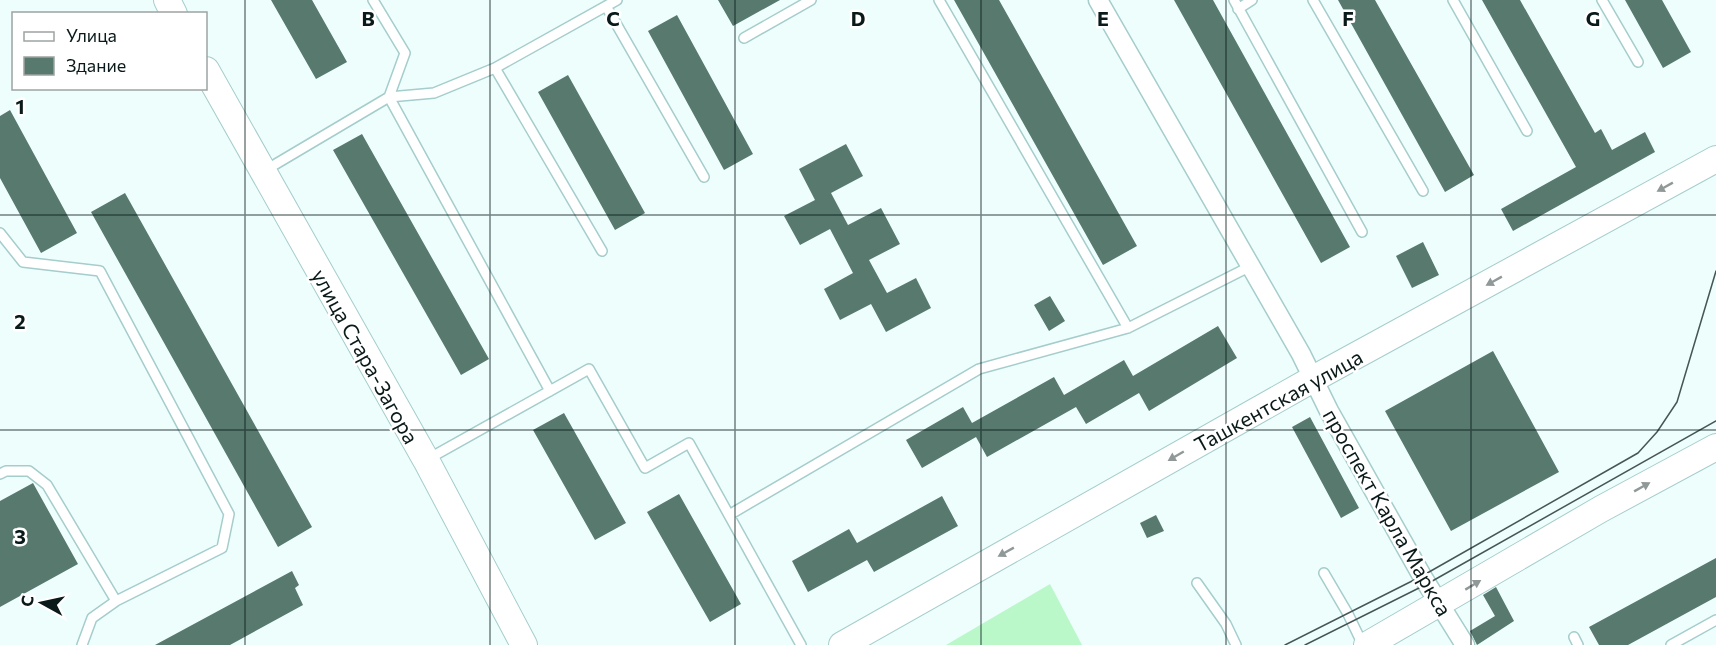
<svg xmlns="http://www.w3.org/2000/svg" width="1716" height="645" font-family="Commissioner,sans-serif">
	<style>
		.pitch { fill: #baf8ca }
		.building { fill: #57796e }
		.lines { fill: none; stroke-linecap: round; stroke-linejoin: round }
		.service-casing { stroke: #a5cdcc; stroke-width: 12 }
		.minor-casing { stroke: #a5cdcc; stroke-width: 21 }
		.secondary-casing { stroke: #a5cdcc; stroke-width: 28 }
		.service { stroke: #fff; stroke-width: 9 }
		.minor { stroke: #fff; stroke-width: 18 }
		.secondary { stroke: #fff; stroke-width: 26 }
		.tram { stroke: #465555; stroke-width: 1.5 }
		.oneway { fill: #919898 }
		.grid { fill: none; stroke: #0a1919; stroke-width: 1.5; stroke-opacity: 0.55 }
		.labels { text-anchor: middle; dominant-baseline: central; stroke-width: 5; stroke-linejoin: round; paint-order: stroke }
		.street-label { font-size: 21px; fill: #0a1919; stroke: #fff }
		.grid-label { font-size: 20px; text-anchor: middle; font-weight: bold; fill: #0a1919; stroke: #fff; stroke-width: 5; stroke-linejoin: round; paint-order: stroke }
	</style>
	<rect width="100%" height="100%" fill="#eefefd"/>
	<path class="pitch" d="M1050,584L1082,645H946Z"/>
	<path class="building" d="M271,0H312L347,62L316,79Z
		M718,0H780L733,26Z
		M954,0H999L1137,246L1103,265Z
		M1174,0H1213L1350,247L1321,263Z
		M1338,0H1375L1474,175L1445,192Z
		M1482,0H1520L1595,133L1601,129L1612,150L1645,132L1655,152L1513,231L1501,209L1576,167Z
		M1625,0H1662L1691,52L1663,68Z
		M677,15L753,154L724,170L648,31Z
		M568,75L645,213L615,230L538,92Z
		M10,110L77,233L41,253L0,178V116Z
		M362,134L489,359L461,375L333,150Z
		M846,144L863,176L831,193L848,225L881,208L900,244L869,260L887,293L916,278L931,308L886,332L871,304L840,320L824,289L853,273L830,229L800,245L784,216L815,200L799,169Z
		M125,193L312,527L278,547L91,212Z
		M1423,242L1439,275L1412,288L1396,256Z
		M1050,296L1065,321L1049,331L1034,305Z
		M1218,326L1237,358L1149,411L1139,393L1086,424L1076,407L987,457L976,437L922,468L906,440L963,407L972,423L1054,377L1064,395L1124,360L1133,376Z
		M1493,351L1559,472L1451,531L1385,411Z
		M564,413L626,523L595,540L533,430Z
		M1310,417L1359,508L1341,518L1292,427Z
		M33,483L78,564L0,607V501Z
		M679,494L741,604L710,622L647,512Z
		M942,496L958,526L874,572L867,560L808,592L792,561L849,529L857,543Z
		M1156,515L1164,531L1147,538L1140,523Z
		M1716,558V597L1628,645H1599L1589,627Z
		M292,571L299,585L295,588L303,605L230,645H155Z
		M1496,587L1514,621L1477,645L1470,631L1495,616L1483,595Z"/>
	<g class="lines">
		<defs>
			<path id="service" d="M373,0L405,53L389,97L550,391
				M939,0L1128,328
				M1234,0L1362,232
				M1313,0L1423,191
				M1453,0L1527,131
				M1602,0L1638,62
				M606,6L704,177
				M1238,9L1252,0
				M744,38L811,0
				M495,68L602,251
				M264,171L389,97L434,93L495,68L617,0
				M0,233L23,262L100,271L229,514L222,548L116,601L92,618L82,645
				M428,459L589,369L645,468L689,443L801,645
				M0,474L6,471H29L47,485L116,601
				M729,515L979,369L1128,328L1249,267
				M1324,573L1348,614L1363,645
				M1197,583L1226,624L1236,645
				M1574,637L1578,645
				M1671,645L1716,620"/>
			<path id="minor" d="M1098,0L1301,354L1329,411L1422,576L1465,645"/>
			<path id="secondary" d="M167,0L174,14
				M206,70L426,460L524,645
				M842,645L1313,379L1716,159
				M1367,645L1601,509L1716,447"/>
		</defs>
		<use href="#service" class="service-casing"/>
		<use href="#minor" class="minor-casing"/>
		<use href="#secondary" class="secondary-casing"/>
		<use href="#service" class="service"/>
		<use href="#minor" class="minor"/>
		<use href="#secondary" class="secondary"/>
		<path class="tram" d="M1285,645L1422,576L1638,453L1657,432L1677,402L1716,271
			M1305,645L1427,584L1716,421"/>
	</g>
	<defs><path id="oneway-solid" d="M-6-.8H1V-3.2L6.5 0L1 3.2V.8H-6Z" transform="scale(1.5)"/></defs>
	<g class="oneway">
		<use href="#oneway-solid" transform="translate(1665 187) rotate(151)"/>
		<use href="#oneway-solid" transform="translate(1494 281) rotate(151)"/>
		<use href="#oneway-solid" transform="translate(1176 456) rotate(150)"/>
		<use href="#oneway-solid" transform="translate(1642 487) rotate(-29)"/>
		<use href="#oneway-solid" transform="translate(1006 552) rotate(151)"/>
		<use href="#oneway-solid" transform="translate(1473 585) rotate(-31)"/>
	</g>
	<path class="grid" d="M245,0V645M490,0V645M735,0V645M981,0V645M1226,0V645M1471,0V645M0,215H1716M0,430H1716"/>
	<g class="labels">
		<g class="street-label">
			<text transform="translate(366 356) rotate(61)">улица Стара-Загора</text>
			<text transform="translate(1278 400) rotate(-29)">Ташкентская улица</text>
			<text transform="translate(1388 512) rotate(60)">проспект Карла Маркса</text>
		</g>
	</g>
	<g class="grid-label">
		<text x="368" y="26">B</text>
		<text x="613" y="26">C</text>
		<text x="858" y="26">D</text>
		<text x="1103" y="26">E</text>
		<text x="1348" y="26">F</text>
		<text x="1593" y="26">G</text>
		<text x="20" y="114">1</text>
		<text x="20" y="329">2</text>
		<text x="20" y="544">3</text>
	</g>
	<rect x="12" y="12" width="195" height="78" fill="#ffffff" stroke="#9da3a3" stroke-width="1.5"/>
	<rect x="24" y="32" width="30" height="9" fill="#ffffff" stroke="#9da3a3" stroke-width="1.5"/>
	<text x="66" y="42" font-size="18" fill="#0a1919">Улица</text>
	<rect x="24" y="57" width="30" height="18" fill="#57796e" stroke="#9da3a3" stroke-width="1.5"/>
	<text x="66" y="72" font-size="18" fill="#0a1919">Здание</text>
	<g transform="translate(42 603) rotate(278)" stroke="#ffffff" stroke-width="4.5" paint-order="stroke">
	<path d="M0-4.5L10 22L0 15L-10 22Z" fill="#0a1919"/>
	<text y="-9" font-size="16" font-weight="bold" text-anchor="middle" fill="#0a1919">С</text>
	</g>
</svg>
